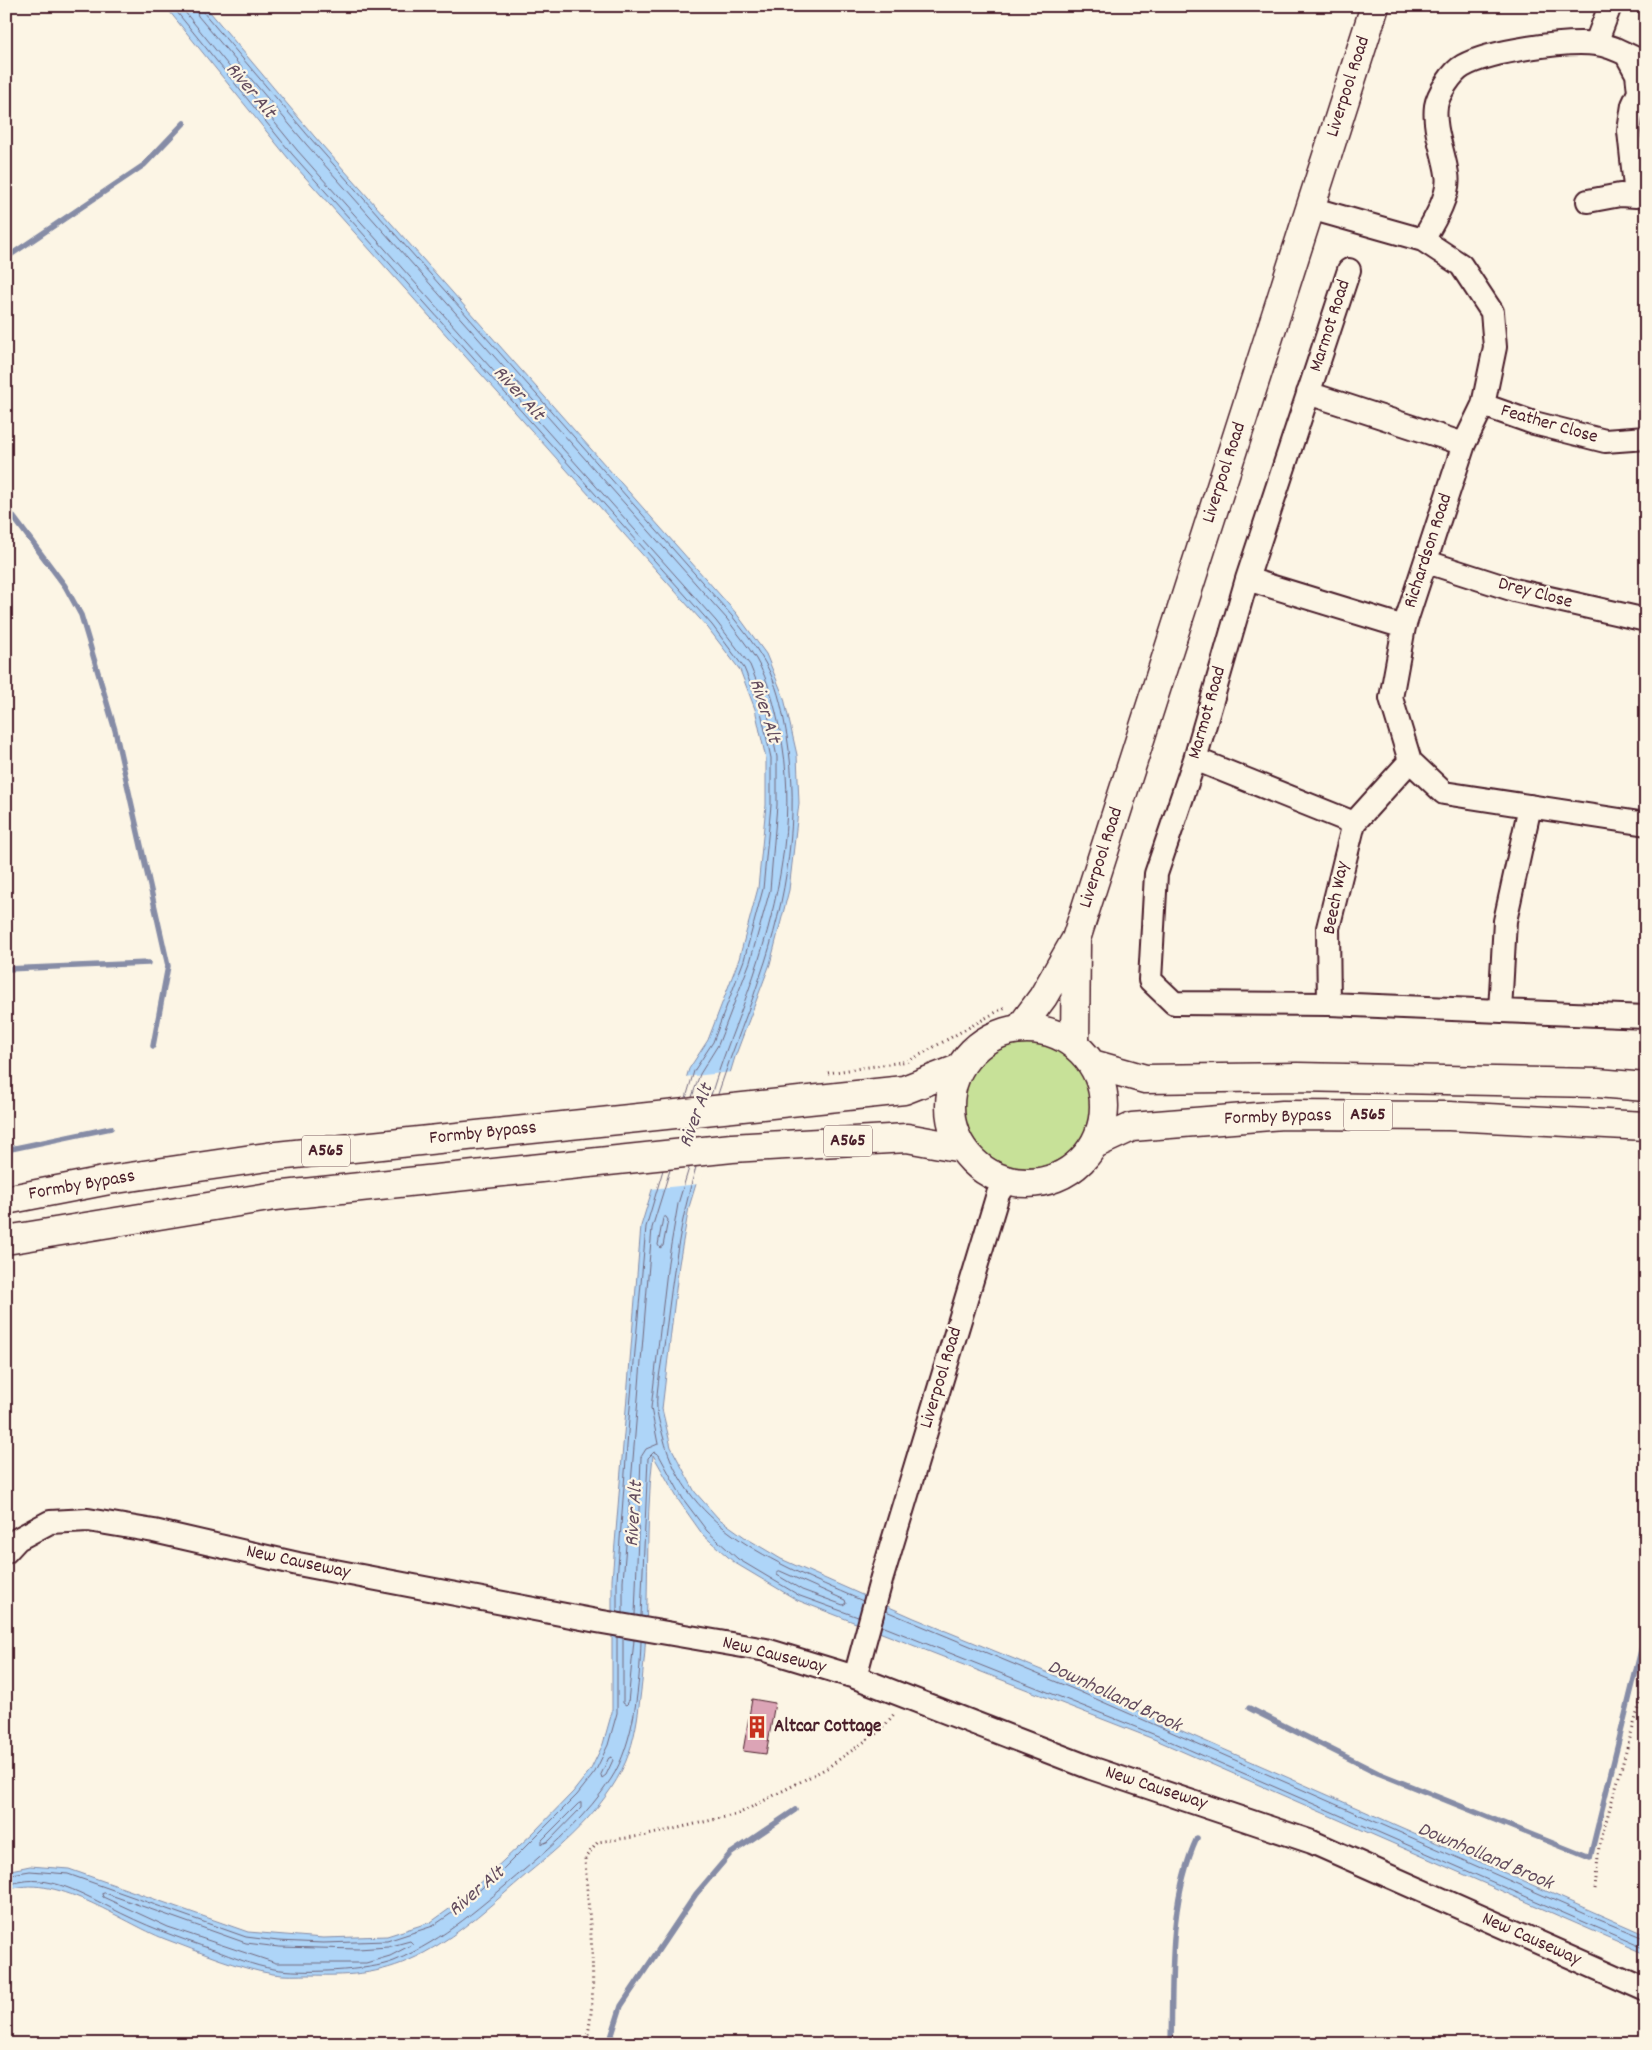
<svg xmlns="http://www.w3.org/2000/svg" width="1652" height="2050" font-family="Dekko,sans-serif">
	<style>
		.green { fill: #c7e198; stroke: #888062 }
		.water { fill: #aed5f8; stroke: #868ca6 }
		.pier { fill: #fcf5e5 }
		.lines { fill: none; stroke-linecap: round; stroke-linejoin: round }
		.shore { stroke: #72687d; stroke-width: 1 }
		.stream { stroke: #868ca6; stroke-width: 5.5 }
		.building { fill: #dca4b6; stroke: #4a1f2b }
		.minor-casing { stroke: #4a1f2b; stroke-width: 26 }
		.major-casing { stroke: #4a1f2b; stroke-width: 31 }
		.highway-casing { stroke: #4a1f2b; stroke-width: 31 }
		.path { stroke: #4a1f2b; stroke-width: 3; stroke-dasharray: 1 4; stroke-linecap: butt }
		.minor { stroke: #fcf5e5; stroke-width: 22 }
		.major { stroke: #fcf5e5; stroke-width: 28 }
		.highway { stroke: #fcf5e5; stroke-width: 28 }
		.labels { text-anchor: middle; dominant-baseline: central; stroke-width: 4.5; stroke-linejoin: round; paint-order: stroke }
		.shield { fill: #fcf5e5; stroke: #7f5f63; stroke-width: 1 }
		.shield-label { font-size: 18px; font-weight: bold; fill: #4a1f2b }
		.street-label { font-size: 19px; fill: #4a1f2b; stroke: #fcf5e5 }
		.poi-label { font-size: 19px; font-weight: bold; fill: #4a1f2b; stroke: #fcf5e5; text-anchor: start }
		.water-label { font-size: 20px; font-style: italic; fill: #634c5e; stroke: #fcf5e5 }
	</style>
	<rect width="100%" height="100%" fill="#fcf5e5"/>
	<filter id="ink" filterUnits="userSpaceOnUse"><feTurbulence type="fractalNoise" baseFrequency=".02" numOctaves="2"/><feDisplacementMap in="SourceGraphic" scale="10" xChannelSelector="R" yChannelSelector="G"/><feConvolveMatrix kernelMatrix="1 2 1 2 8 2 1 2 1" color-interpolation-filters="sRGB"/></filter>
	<g filter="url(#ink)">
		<path class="green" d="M964 1105a63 63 0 1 1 126 0a63 63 0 1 1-126 0Z"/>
		<path class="water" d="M165,6H205L314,136L736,613L766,654L784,698L797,755L799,803L789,890L770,964L735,1057L689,1207L679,1264L662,1409L671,1447L695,1492L718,1518L746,1538L781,1559L914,1618L1073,1683L1646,1935V1954L1156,1740L797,1600L735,1563L703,1535L679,1501L653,1455C644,1530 651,1607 642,1682C639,1706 637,1730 629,1753C612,1802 566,1842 527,1874C494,1902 462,1933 424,1953C384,1974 354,1976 309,1975C298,1975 285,1976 273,1974C237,1968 200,1952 165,1939C121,1922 53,1870 6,1891V1871L30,1866L69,1869L248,1932L323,1938L387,1936L431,1922L459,1902L534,1832L573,1792L591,1769L603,1744L612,1712V1580L641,1226L689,1069L708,1040L739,959L758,888L766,805V759L755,709L740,670L708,628L288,158Z"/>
		<path class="pier" d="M733,1072L699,1184L650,1189L684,1077Z"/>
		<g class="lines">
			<path class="shore" d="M172,6L292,154L712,625L744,668L760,707L771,758V805L763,889L744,960L713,1042L694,1071L686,1098
				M180,6L297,150L716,621L750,665L766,705L777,757V805L770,890L750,962L718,1045L700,1074L692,1097
				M195,6L198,16L306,144L727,619C737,633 748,646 756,659C769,681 775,707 780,731C796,807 782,886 759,959C745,1005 725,1049 711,1095
				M202,6L203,12L311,139L732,616C742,629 753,642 761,656C773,674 780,698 784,720C801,801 790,884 765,962C751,1007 732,1050 718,1094
				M696,1167C680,1221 673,1275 666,1331C664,1352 655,1390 657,1410C658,1419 661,1428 663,1436C686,1531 783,1566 863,1601
				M666,1217L668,1220L663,1246L660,1248L658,1245L663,1218Z
				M780,1571L845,1600L846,1603L843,1605L802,1590L777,1575V1572Z
				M886,1611L1071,1688L1590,1916L1646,1939
				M617,1612V1580L629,1419L646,1227L663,1170
				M623,1613V1581L652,1228L670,1170
				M635,1615L641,1457L646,1449L658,1444L651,1408L668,1262L678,1204L689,1168
				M641,1616L648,1458L654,1452L659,1455L683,1499L707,1531L738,1559L800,1596L858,1617
				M882,1626L1158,1736L1646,1949
				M623,1638V1703L626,1705L628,1703L634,1640
				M609,1758L612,1757L613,1760L606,1775L602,1778L601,1775Z
				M581,1803V1808L549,1841L542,1844V1840L578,1804Z
				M6,1875L30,1871L68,1874L246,1937L278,1941L323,1943L387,1941L433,1926L462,1906L503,1869L577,1795L595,1772L608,1745L617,1713V1637
				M6,1886C41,1870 79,1892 109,1907C143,1925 178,1938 214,1950C233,1957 254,1966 274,1969C300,1974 370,1971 394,1961C445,1940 483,1904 524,1870C556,1843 588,1814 611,1779C634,1744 640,1683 641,1641
				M105,1893L246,1943L279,1947L358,1949L388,1947L410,1941L413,1944L390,1956L366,1963H276L168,1927L103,1897L102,1894Z"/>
			<path class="stream" d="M6,258L144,165L184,123
				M6,507L65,586L81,615L115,730L168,966L153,1046
				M6,969L148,963
				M6,1150L111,1128
				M1249,1708L1378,1773L1590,1858L1646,1630
				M609,2044L621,2006L696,1894L730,1854L795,1810
				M1171,2044C1173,1976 1168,1901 1197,1838"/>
		</g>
		<path class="building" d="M752,1699L775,1703L766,1754L743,1751Z"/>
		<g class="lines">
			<defs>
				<path id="minor" d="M1596,43L1610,6
					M1588,201L1620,195L1636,196L1629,131L1633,105L1639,92L1637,74L1626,54
					M1310,208L1423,240L1461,265L1492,312L1495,347L1483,405L1464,444L1404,627L1391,698L1410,761L1444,793L1646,824
					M1423,240C1433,223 1451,194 1447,174C1444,152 1433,129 1436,106C1438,94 1452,72 1463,66C1490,51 1566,40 1597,44C1615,46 1629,57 1646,63
					M1349,270L1247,579L1195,759L1156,874L1150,980L1174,1003L1329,1004L1646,1017
					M1308,393L1464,444
					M1483,405L1534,423L1605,441L1646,438
					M1427,562L1514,590L1646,620
					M1247,579L1404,627
					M1195,759L1354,823L1328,928L1329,1004
					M1354,823L1410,761
					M1500,1011L1505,921L1530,806
					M6,1552L18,1539L50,1522L88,1520L154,1531L298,1564L597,1621L766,1650L855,1677L1091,1768L1312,1842L1646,1990
					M855,1677L882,1577L998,1194L1006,1181"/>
				<path id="major" d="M1020,1028L1043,997L1076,939L1375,6
					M1075,1045L1076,941"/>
				<path id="highway" d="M950 1106a77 77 0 1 1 154 0a77 77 0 1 1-154 0Z
					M1092,1064L1145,1079L1297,1077L1597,1083L1646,1087
					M1095,1144L1132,1127L1283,1115L1449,1116L1646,1126
					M6,1200L109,1180L267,1157L904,1090L958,1069
					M6,1240L275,1196L732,1148L907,1138L962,1148"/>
			</defs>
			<use href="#minor" class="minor-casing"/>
			<use href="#major" class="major-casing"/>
			<use href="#highway" class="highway-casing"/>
			<path class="path" d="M828,1073L909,1061L1007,1006
				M1595,1889L1599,1846L1646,1682
				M586,2044C600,1982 588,1920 585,1858L598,1842L648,1835L738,1814L827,1768L881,1730L894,1714"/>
			<use href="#minor" class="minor"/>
			<use href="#major" class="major"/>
			<use href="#highway" class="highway"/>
		</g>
	</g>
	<defs>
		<symbol id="building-bare" viewBox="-9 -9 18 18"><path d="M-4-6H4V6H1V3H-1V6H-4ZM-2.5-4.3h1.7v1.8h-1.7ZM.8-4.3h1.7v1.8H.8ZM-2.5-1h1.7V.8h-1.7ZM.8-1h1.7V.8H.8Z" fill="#c8321e" stroke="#fcf5e5" stroke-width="2.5" paint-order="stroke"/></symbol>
	</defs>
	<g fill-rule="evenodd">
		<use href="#building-bare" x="741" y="1711" width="32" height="32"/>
	</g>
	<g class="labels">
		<g class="shield">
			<rect x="1344" y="1099.5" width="48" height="31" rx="4"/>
			<rect x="824" y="1125.5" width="48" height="31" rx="4"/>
			<rect x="302" y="1135.5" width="48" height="31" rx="4"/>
		</g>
		<g class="shield-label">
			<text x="1368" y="1115">A565</text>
			<text x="848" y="1141">A565</text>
			<text x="326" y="1151">A565</text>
		</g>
		<g class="street-label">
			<text transform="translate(1349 87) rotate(-72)">Liverpool Road</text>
			<text transform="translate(1331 326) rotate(-72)">Marmot Road</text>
			<text transform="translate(1549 425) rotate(16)">Feather Close</text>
			<text transform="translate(1225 473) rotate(-72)">Liverpool Road</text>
			<text transform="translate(1429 551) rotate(-72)">Richardson Road</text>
			<text transform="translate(1535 594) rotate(15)">Drey Close</text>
			<text transform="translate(1208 713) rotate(-74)">Marmot Road</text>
			<text transform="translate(1102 858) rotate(-72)">Liverpool Road</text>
			<text transform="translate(1337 898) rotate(-79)">Beech Way</text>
			<text transform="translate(1278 1118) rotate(-2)">Formby Bypass</text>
			<text transform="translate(483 1134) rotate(-6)">Formby Bypass</text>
			<text transform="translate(82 1186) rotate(-10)">Formby Bypass</text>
			<text transform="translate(942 1378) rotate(-73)">Liverpool Road</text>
			<text transform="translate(298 1563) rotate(12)">New Causeway</text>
			<text transform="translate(774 1656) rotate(14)">New Causeway</text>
			<text transform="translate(1156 1789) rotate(18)">New Causeway</text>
			<text transform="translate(1531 1940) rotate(24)">New Causeway</text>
		</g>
		<g class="poi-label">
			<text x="774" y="1727">Altcar Cottage</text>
		</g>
		<g class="water-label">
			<text transform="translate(250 91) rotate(50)">River Alt</text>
			<text transform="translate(518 394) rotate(48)">River Alt</text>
			<text transform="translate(764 711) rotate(73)">River Alt</text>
			<text transform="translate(697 1116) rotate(-70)">River Alt</text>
			<text transform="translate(635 1514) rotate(-86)">River Alt</text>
			<text transform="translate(1114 1697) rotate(25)">Downholland Brook</text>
			<text transform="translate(1485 1857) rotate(23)">Downholland Brook</text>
			<text transform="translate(477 1892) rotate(-40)">River Alt</text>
		</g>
	</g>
	<rect width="1652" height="2050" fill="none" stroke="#fcf5e5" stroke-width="25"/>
	<rect x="12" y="12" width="1627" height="2025" fill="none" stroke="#4a1f2b" stroke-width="2" filter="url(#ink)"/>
</svg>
